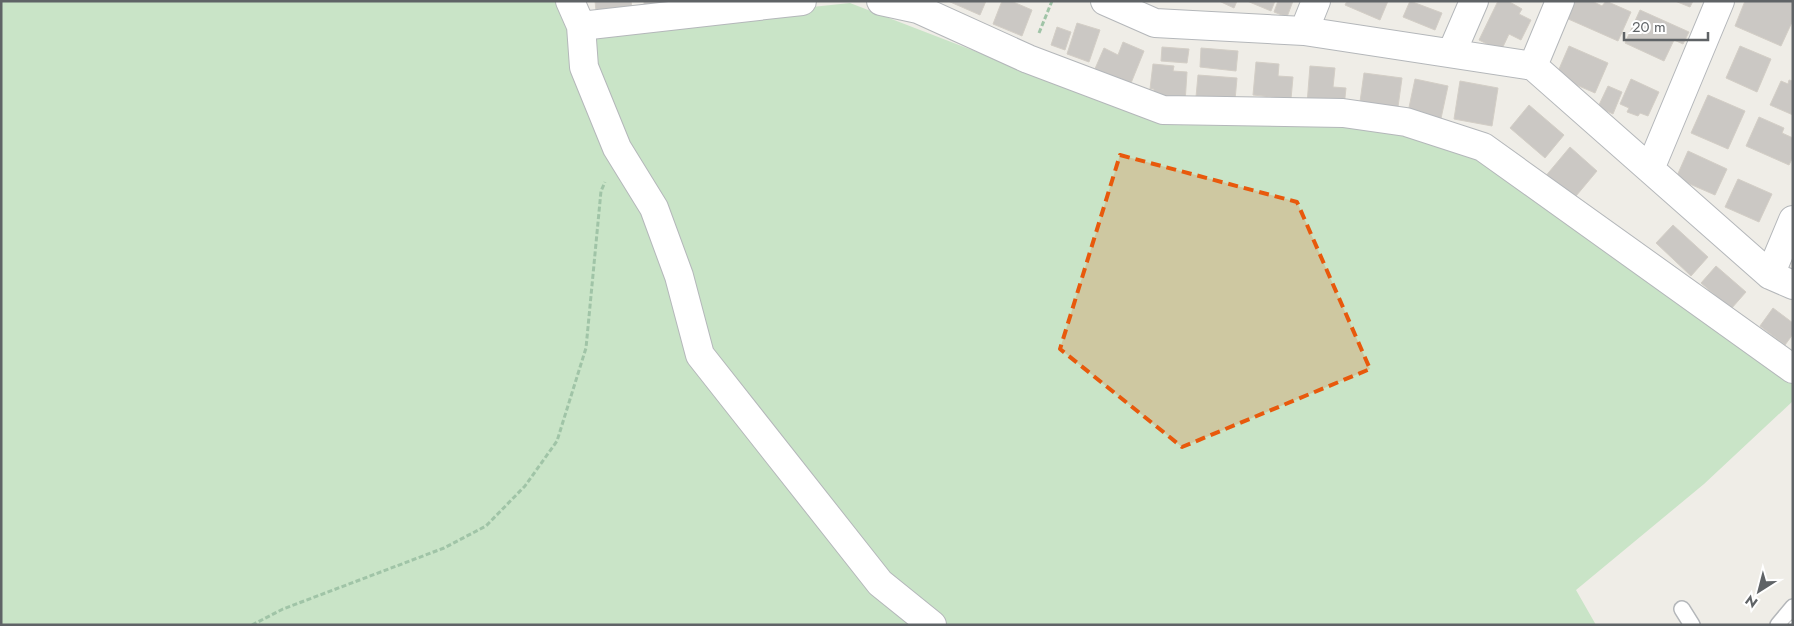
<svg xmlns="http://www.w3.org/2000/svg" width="1794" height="626" font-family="Jost,sans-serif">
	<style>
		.green { fill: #c9e4c7 }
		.building { fill: #cbc8c4; stroke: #d3cec6 }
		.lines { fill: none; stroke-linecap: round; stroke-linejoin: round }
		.lane-casing { stroke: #b4b7ba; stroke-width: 18 }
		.street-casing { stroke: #b4b7ba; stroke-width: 30 }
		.path { stroke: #a0c4a7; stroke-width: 3; stroke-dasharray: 5 2.5; stroke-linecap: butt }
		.lane { stroke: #fff; stroke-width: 15 }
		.street { stroke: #fff; stroke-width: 28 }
		.rail-casing { stroke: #b5b6b6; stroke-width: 5.5 }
		.rail { stroke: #fff; stroke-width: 4; stroke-dasharray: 11; stroke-linecap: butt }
		.marked { fill: #e8590c; fill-opacity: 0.2; stroke: #e8590c; stroke-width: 4; stroke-dasharray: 10 6; stroke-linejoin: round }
	</style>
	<rect width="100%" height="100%" fill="#efede7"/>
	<path class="green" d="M1,1H559L619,27L850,3L1167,125L1339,126L1423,136L1491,162L1793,385V401L1704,484L1576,590L1596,625H1Z"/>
	<path class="building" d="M595,1H631L632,8L596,11Z
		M644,1H680L644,8Z
		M948,1H986L980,15Z
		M1002,1H1011L1032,10L1022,36L993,24Z
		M1219,1H1237L1234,8Z
		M1247,1H1275L1271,11Z
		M1278,1H1293L1287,17L1274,12Z
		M1347,1H1388L1380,20L1345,5Z
		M1410,1L1442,13L1435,30L1403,17Z
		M1498,1H1508L1522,9L1519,14L1531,20L1521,40L1509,34L1501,51L1479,40Z
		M1573,1H1592L1602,6L1606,1L1631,12L1618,41L1566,18Z
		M1675,1H1693L1690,7Z
		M1745,1H1793V20L1781,46L1735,26Z
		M1640,10L1689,32L1683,44L1674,40L1664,61L1625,43Z
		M1077,23L1100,30L1089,62L1067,54Z
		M1057,27L1071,32L1065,50L1051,45Z
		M1123,42L1144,51L1127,93L1091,78L1104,48L1118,55Z
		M1569,46L1608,63L1595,93L1556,76Z
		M1740,46L1771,59L1757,92L1726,78Z
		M1162,47L1189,49L1187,63L1161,61Z
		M1201,48L1238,51L1236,71L1200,67Z
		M1256,62L1279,64L1278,76L1293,77L1291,99L1253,95Z
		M1153,64L1174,66L1173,71L1187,72L1185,103L1153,100L1154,89H1150Z
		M1310,66L1335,68L1333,87L1346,88L1344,107L1307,104Z
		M1364,73L1402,78L1397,114L1359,109Z
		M1198,75L1237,78L1235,100L1196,97Z
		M1415,79L1448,86L1440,123L1407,117Z
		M1631,79L1659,92L1648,116L1640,113L1638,116L1627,112L1629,108L1620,104Z
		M1789,80L1793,81V115L1770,105L1781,81L1788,84Z
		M1460,81L1498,88L1492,126L1454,119Z
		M1608,86L1622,92L1613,114L1598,107Z
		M1708,95L1745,111L1728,149L1691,133Z
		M1529,105L1564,135L1545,158L1510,128Z
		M1759,117L1784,128L1782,133L1793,138V157L1789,165L1746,146Z
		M1570,147L1597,171L1571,202L1544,178Z
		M1688,151L1727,169L1715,195L1676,178Z
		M1738,179L1772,194L1759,222L1725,207Z
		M1673,225L1708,257L1691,276L1656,243Z
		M1716,266L1746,292L1731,309L1701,283Z
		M1773,308L1793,323V334L1785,345L1760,326Z"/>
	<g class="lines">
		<defs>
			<path id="lane" d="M1682,609L1692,625
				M1778,625L1793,607"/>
			<path id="street" d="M570,1L581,26L584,67L617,148L654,208L679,276L700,355L880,583L932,625
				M881,1L918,9L1028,59L1163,110L1343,113L1406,122L1483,147L1793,369
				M1105,1L1155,23L1304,31L1533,66L1770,275L1793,285
				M581,26L802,1
				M1304,31L1316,1
				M1452,52L1474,1
				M1533,66L1560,1
				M1650,169L1720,1
				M1770,275L1793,220"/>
		</defs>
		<use href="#lane" class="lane-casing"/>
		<use href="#street" class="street-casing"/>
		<path class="path" d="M1039,33L1052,1
			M252,625L283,609L444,548L486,526L525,486L557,441L586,348L601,191L605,182"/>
		<use href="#lane" class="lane"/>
		<use href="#street" class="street"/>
		<defs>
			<path id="rail" d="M1790,625L1793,622"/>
		</defs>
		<use href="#rail" class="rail-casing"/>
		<use href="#rail" class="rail"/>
	</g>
	<path class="marked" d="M1120,155L1297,202L1370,369L1182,447L1060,349Z"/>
	<rect width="1794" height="626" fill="none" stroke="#5f6366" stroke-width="5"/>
	<g transform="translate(1759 591) rotate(216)" stroke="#ffffff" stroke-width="4" paint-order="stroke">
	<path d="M0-4L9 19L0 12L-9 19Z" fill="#5f6366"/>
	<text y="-8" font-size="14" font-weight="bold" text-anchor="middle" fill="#5f6366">N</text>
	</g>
	<path d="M1624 32v8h84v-8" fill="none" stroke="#5f6366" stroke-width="2.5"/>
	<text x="1632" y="32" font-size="15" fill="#5f6366" stroke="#ffffff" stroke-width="4" paint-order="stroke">20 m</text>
</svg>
